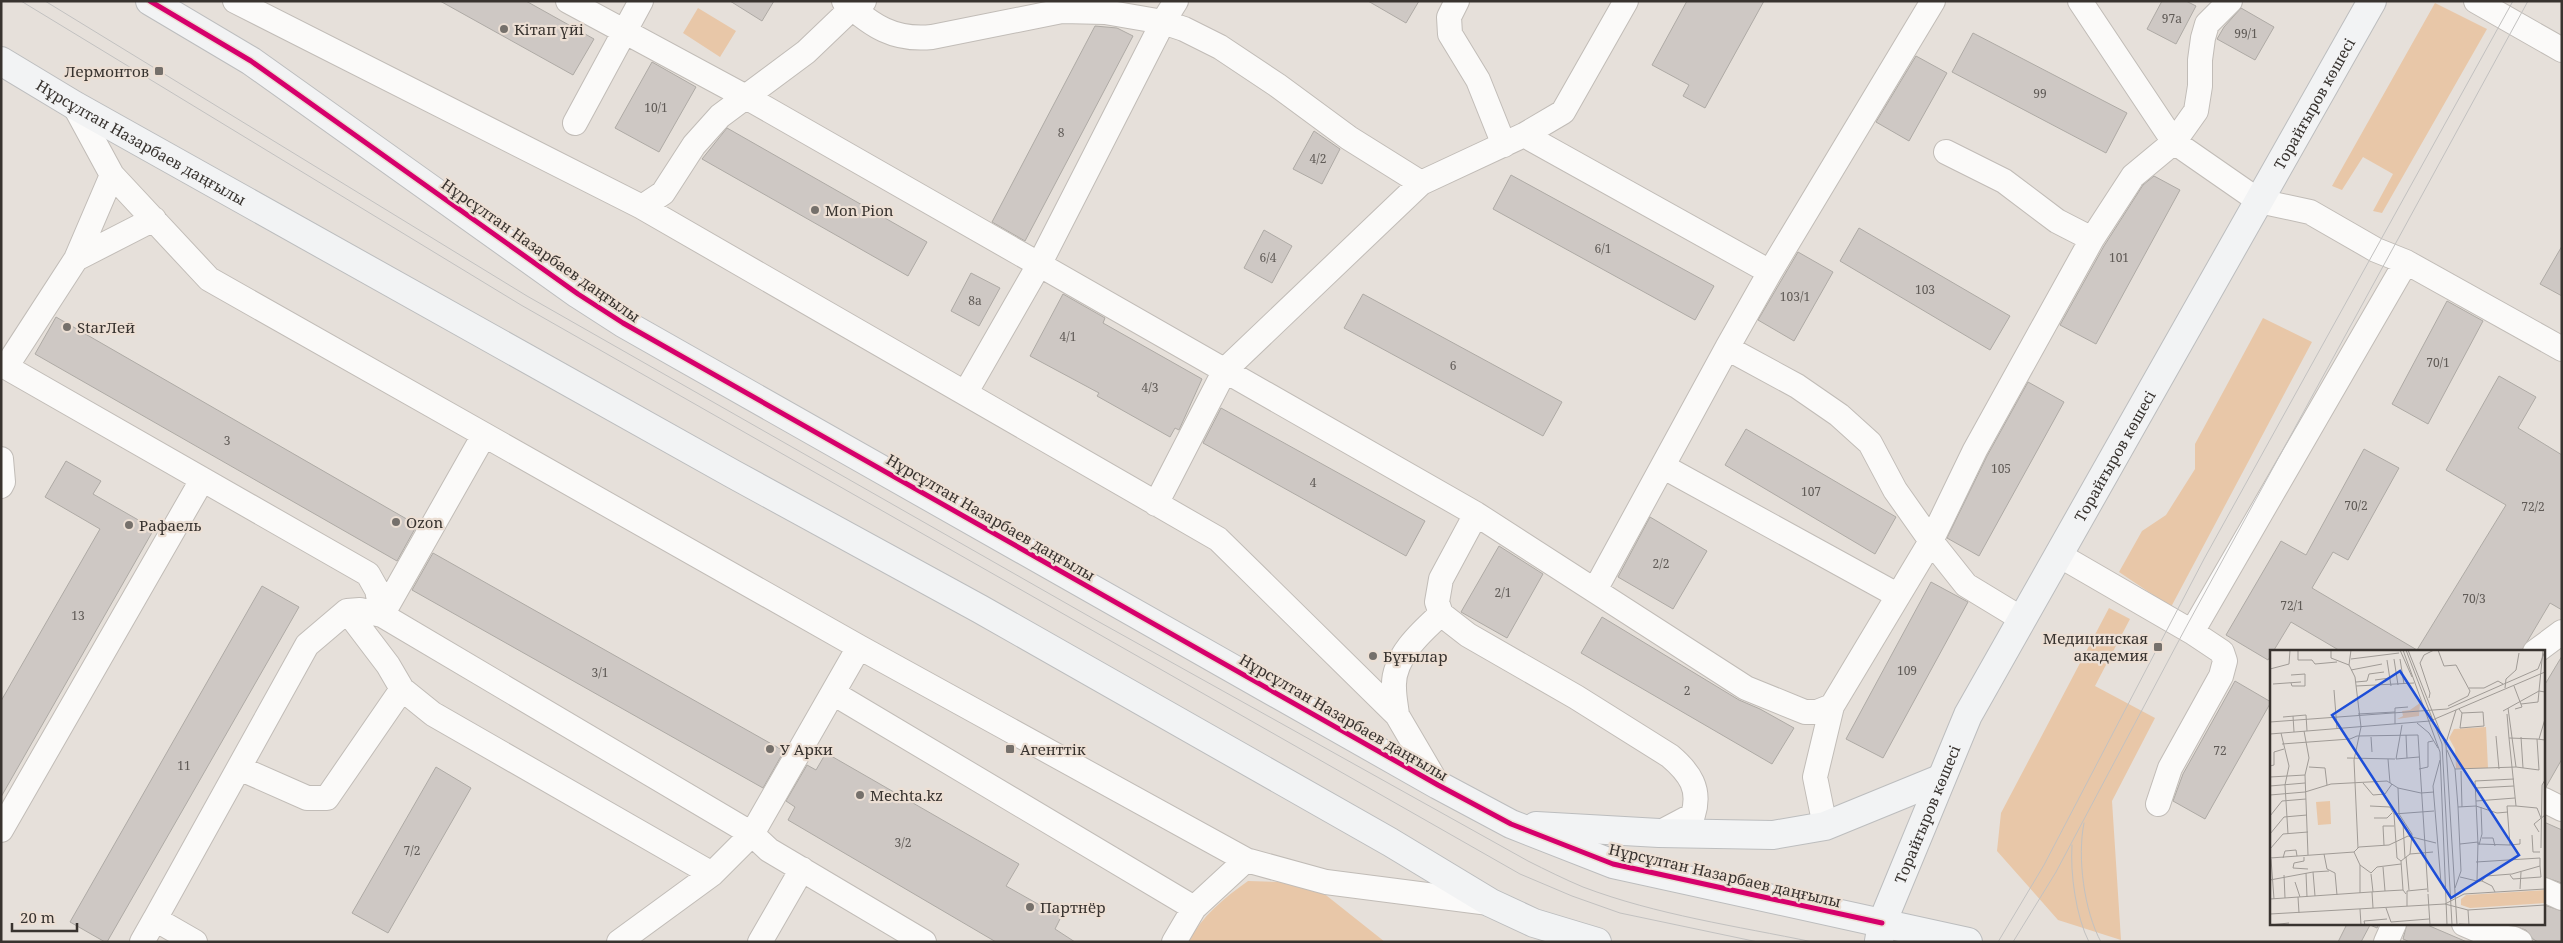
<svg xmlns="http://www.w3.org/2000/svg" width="2563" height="943" font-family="'Noto Serif',serif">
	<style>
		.green { fill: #e8c7a8 }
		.building { fill: #cec8c4; stroke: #aeaaa5 }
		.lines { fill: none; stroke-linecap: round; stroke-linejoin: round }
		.minor-casing { stroke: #c1bcb7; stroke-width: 26 }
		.major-casing { stroke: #bcbdbe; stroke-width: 30 }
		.minor { stroke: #fbfaf9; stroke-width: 24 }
		.major { stroke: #f2f3f4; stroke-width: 28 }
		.tram { stroke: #c2c1c0; stroke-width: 1 }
		.cycleway-casing { stroke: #ecdfd4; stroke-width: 8 }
		.cycleway { stroke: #d6006c; stroke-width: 5 }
		.poi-dot { fill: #75706b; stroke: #ecdfd4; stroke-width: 2 }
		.labels { text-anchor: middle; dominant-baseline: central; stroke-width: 4.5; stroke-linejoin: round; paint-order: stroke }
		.number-label { font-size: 12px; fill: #5f5a56 }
		.poi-label { font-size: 15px; fill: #38332f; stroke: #ecdfd4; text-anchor: start }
		.street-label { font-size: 15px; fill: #38332f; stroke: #ecdfd4 }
		.inset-road { fill: none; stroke: #a09b96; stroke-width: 1 }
		.view { fill: #1d4ed8; fill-opacity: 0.15; stroke: #1d4ed8; stroke-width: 2.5 }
		.inset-edge { fill: none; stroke: #38332f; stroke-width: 2.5 }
	</style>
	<rect width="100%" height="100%" fill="#e6e0da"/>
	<path class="green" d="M2435,3L2487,29L2382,213L2373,211L2393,174L2363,157L2342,190L2332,186Z
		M698,8L736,31L720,57L683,33Z
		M2263,318L2312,342L2171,607L2119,572L2142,531L2166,515L2195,469V444Z
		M2109,608L2130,619L2095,686L2155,718L2112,801L2121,940L2058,920L1997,851L2001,813Z
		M1248,881L1283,882L1317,888L1385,942H1188C1202,916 1224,898 1248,881Z"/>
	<path class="building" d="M440,1H526L594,39L573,75Z
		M730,1H774L762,21Z
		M1368,1H1419L1406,23Z
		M1687,1H1764L1705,108L1683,96L1689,85L1652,65Z
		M2162,1H2186L2196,6L2176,44L2147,29Z
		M2241,8L2274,27L2255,60L2217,39L2224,27Z
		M1095,26L1117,28L1133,36L1025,241L992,222Z
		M1973,33L2127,113L2106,153L1952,72Z
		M1916,56L1947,73L1909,141L1876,122Z
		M652,62L696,87L659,152L615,128Z
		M727,128L927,242L908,276L702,159Z
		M1314,131L1340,149L1322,184L1293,169Z
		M1511,175L1714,286L1695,320L1493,209Z
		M2154,176L2180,190L2096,344L2060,325L2104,246L2143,185Z
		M1859,228L2010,316L1990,350L1840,261Z
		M1264,230L1292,246L1272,283L1244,268Z
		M2562,246V296L2540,284Z
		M1798,252L1833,272L1794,341L1758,320Z
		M971,273L1000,288L979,326L951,311Z
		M1063,294L1105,318L1103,323L1202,379L1179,430L1175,428L1170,437L1097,396L1099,393L1030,356Z
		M1363,294L1562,402L1543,436L1344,328Z
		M2447,301L2483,321L2428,424L2392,404Z
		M56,317L417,525L397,561L35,354Z
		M2499,376L2536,397L2518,428L2562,455V610L2550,603L2521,652H2342L2291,622L2268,660L2226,635L2281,541L2306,555L2364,449L2399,468L2348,560L2333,552L2312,588L2417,650L2506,505L2446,470Z
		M2028,382L2064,402L1979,556L1947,538L1987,456Z
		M1221,408L1425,521L1406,556L1203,443Z
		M1746,429L1896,517L1875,554L1725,465Z
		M66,461L101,481L93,494L154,529L1,797V701L100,529L45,497Z
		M1650,517L1707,551L1673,609L1618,577Z
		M1499,546L1543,574L1507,638L1461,612Z
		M433,553L784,751L763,788L412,590Z
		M1931,582L1968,602L1883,758L1846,739Z
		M262,586L299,607L107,942H105L70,922Z
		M1602,617L1739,700L1760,709L1794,728L1772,764L1581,653Z
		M2562,656V759L2546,787L2544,686Z
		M2235,681L2271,702L2205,819L2173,801L2183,774Z
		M826,753L1019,864L1006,886L1061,917L1055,929L1075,942H996L788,820L795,807L786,801L807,765L816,770Z
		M436,767L471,788L388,933L352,913Z
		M2544,822L2562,830V883L2544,877Z
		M2544,905L2562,911V942H2538L2533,939L2526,930L2508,924H2544Z
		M2347,924H2379L2377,928L2370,925L2361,942H2338Z
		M2407,924H2425L2467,942H2410L2403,939Z"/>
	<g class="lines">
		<defs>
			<path id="minor" d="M235,1L642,207L1218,539L1397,715L1438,785
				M568,1L746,97L1476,514L1746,688L1805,712H1817L1832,706L1931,541L1975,450L2092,239L2133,176L2174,142L2196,111L2200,86V60L2203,38L2207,24L2230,1
				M844,1C872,26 894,41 932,37L1062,11L1105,12L1163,22L1184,29L1220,47L1277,85L1349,138L1421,183
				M1457,1L1449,17L1450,34L1478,80L1504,145
				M2080,1L2174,142L2259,201L2310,212L2376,250L2406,262L2562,349
				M2476,1L2562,50
				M74,105L112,175L209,279L859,647L1246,860L1326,882L1489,903
				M575,123L641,1
				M1524,135L1770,272
				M1946,152L2004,181L2057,221L2092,239
				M642,207L663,193L694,145L720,116L806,52L852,8L864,1
				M154,219L76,259L6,367L368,574L377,590L382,615
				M76,259L112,175
				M1727,348L1770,272L1933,1
				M966,392L1040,263L1163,22L1176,1
				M1,459L3,482L1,486
				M1664,467L1897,595
				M1156,504L1225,370L1421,183L1524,135L1563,112L1626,1
				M1476,514L1441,579L1437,602L1441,614L1468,635L1576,697L1670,756C1690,773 1701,789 1693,815L1659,833
				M2059,555L2192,632L2406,262
				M1595,590L1727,348L1797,386L1839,415L1870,443L1895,490L1931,541L1966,585L2022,619
				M347,611L388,665L402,689L433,714L712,874
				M382,615L484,435
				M2535,652L2562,632
				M833,693L1194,908
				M1397,715C1396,706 1394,697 1394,688C1392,658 1421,632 1441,614
				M239,768L307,798H327L402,689
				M2544,800L2562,809
				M2158,804L2170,768L2221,676L2225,661L2222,652L2192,632
				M1825,826L1815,777L1832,706
				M1,830L202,480
				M2544,890L2562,898
				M155,919L307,645L347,611L360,610L382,615L752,834L769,850L924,942
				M2464,924L2492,936L2514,939L2520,942
				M142,942L155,919L195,942
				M619,942L712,874L752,834L859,647
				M760,942L802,869
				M1174,942L1194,908L1246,860
				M2386,942L2394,924"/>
			<g id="major">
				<path d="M150,1L251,61L578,294L623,323L1438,785L1511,824L1613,864L1968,942"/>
				<path id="s1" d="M1,61L74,105L733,474L980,609L1390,842L1491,903L1534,923L1597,942"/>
				<path d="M1536,826L1659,833L1773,835L1825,826L1940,779"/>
				<path id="s2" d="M1879,941L1882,923L1968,715L2372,1"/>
			</g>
		</defs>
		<use href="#minor" class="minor-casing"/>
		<use href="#major" class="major-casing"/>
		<use href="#minor" class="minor"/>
		<use href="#major" class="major"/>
		<path class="tram" d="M21,1L521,305L1520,874L1572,896L1620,913L1758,942
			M45,1L527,296L1092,618L1528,861C1546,870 1564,879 1583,887C1657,915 1736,926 1813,942
			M2084,823C2077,857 2084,911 2101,942
			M2072,845C2070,873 2076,917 2089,942
			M1998,942L2044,865L2204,559L2513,1
			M2013,942L2056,872L2185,629L2528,1"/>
		<defs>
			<path id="cycleway" d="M150,1L251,61L578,294L623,323L1438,785L1511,824L1613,864L1882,923"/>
		</defs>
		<use href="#cycleway" class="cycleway-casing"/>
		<use href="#cycleway" class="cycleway"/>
	</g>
	<g class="poi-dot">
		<circle cx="504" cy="29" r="5"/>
		<rect x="154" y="66" width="10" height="10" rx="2.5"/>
		<circle cx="815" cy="210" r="5"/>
		<circle cx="67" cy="327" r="5"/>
		<circle cx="396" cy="522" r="5"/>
		<circle cx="129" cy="525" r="5"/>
		<rect x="2153" y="642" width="10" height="10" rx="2.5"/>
		<circle cx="1373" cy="656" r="5"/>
		<circle cx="770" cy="749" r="5"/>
		<rect x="1005" y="744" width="10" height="10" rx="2.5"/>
		<circle cx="860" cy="795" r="5"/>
		<circle cx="1030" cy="907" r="5"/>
	</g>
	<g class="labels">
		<g class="number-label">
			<text x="2172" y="18">97а</text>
			<text x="2246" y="33">99/1</text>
			<text x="2040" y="93">99</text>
			<text x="656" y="107">10/1</text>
			<text x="1061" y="132">8</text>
			<text x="1318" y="158">4/2</text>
			<text x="1603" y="248">6/1</text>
			<text x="1268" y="257">6/4</text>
			<text x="2119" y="257">101</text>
			<text x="1925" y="289">103</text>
			<text x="1795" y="296">103/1</text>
			<text x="975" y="300">8а</text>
			<text x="1068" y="336">4/1</text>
			<text x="2438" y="362">70/1</text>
			<text x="1453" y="365">6</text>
			<text x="1150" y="387">4/3</text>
			<text x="227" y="440">3</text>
			<text x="2001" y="468">105</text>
			<text x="1313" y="482">4</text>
			<text x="1811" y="491">107</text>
			<text x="2356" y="505">70/2</text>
			<text x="2533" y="506">72/2</text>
			<text x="1661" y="563">2/2</text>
			<text x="1503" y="592">2/1</text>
			<text x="2474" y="598">70/3</text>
			<text x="2292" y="605">72/1</text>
			<text x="78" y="615">13</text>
			<text x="1907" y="670">109</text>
			<text x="600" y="672">3/1</text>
			<text x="1687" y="690">2</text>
			<text x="2220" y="750">72</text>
			<text x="184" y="765">11</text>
			<text x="903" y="842">3/2</text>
			<text x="412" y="850">7/2</text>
		</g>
		<g class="poi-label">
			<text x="514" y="29">Кітап үйі</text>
			<text x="149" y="71" text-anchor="end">Лермонтов</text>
			<text x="825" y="210">Mon Pion</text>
			<text x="77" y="327">StarЛей</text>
			<text x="406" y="522">Ozon</text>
			<text x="139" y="525">Рафаель</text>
			<text x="2148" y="638" text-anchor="end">Медицинская<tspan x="2148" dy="17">академия</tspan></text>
			<text x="1383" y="656">Бұғылар</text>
			<text x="780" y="749">У Арки</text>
			<text x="1020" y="749">Агенттік</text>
			<text x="870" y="795">Mechta.kz</text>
			<text x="1040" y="907">Партнёр</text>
		</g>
		<g class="street-label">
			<text stroke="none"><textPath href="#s2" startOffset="946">Торайғыров көшесі</textPath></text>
			<text stroke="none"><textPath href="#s1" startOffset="162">Нұрсұлтан Назарбаев даңғылы</textPath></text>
			<text transform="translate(541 250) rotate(35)">Нұрсұлтан Назарбаев даңғылы</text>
			<text stroke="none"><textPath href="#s2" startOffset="541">Торайғыров көшесі</textPath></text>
			<text transform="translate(991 517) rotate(30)">Нұрсұлтан Назарбаев даңғылы</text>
			<text transform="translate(1344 717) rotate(30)">Нұрсұлтан Назарбаев даңғылы</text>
			<text stroke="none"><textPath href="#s2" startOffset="136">Торайғыров көшесі</textPath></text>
			<text transform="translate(1725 875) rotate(13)">Нұрсұлтан Назарбаев даңғылы</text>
		</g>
	</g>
	<g transform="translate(2270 650)">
		<rect width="275" height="275" fill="#e6e0da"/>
		<path d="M150,53L149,66L127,69L133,66L132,61L140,60ZM216,77L218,118H186L185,99L179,88L184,79ZM60,151L61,174L48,175L46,152ZM275,240V253L200,258L191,255V249L196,245Z" fill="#e8c7a8"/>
		<path class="inset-road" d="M28,0V10H42L45,14L67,12M61,0V8L79,15M81,0L79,15L85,27L91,77L84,110L88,198M130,0L142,27M133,0L170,102L177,275M136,0L172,94L182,275M138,0L176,96L187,275M168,0L174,16L186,15L200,41L198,46L178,56M81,9L129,3M124,9L128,35M130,9L134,34M117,10L121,36M0,19L19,14L20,0M81,20L112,14M105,30L120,28M86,32L97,31L99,24L114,22M21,33L22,36H35V24L21,25M3,34L31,32M86,36L144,33M244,36L252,57L245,59M199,38H214L228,31L233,34M235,38L236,29L246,20L249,3M64,40L67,79M159,48L160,43L150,13L154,5L164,0M251,54L268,52L269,41L275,42M238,58L246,117M189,59L192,63L190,78L214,76L213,62L192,63M233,61L269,41L273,0M125,62V58L138,57M88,64L125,62V74M237,64L239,88M23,66L24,82M13,67L36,65L37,81M0,72L177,59L268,19L275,1M147,73L159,83L168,98M132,75L126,109L149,107M11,83L19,116L15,135L18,184M0,84L160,71L275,22M136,85L137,108M226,86L229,119M101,87L102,102M251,87L253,118M269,89L275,69M176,93L186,60M12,94L80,89L87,86L148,85L158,242M177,100L185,119L188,157L191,221L185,238M77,108L125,109M118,109L120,133M170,110L163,136L171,233L174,239M0,116L4,115V102L14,99M39,117L55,118L57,135M149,119L158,117V92L163,91M185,119L246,117L269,120L267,89L275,90M191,121L192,157M35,125L38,205M0,127L35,125L39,108L34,81M93,133L103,145L115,144L122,134M0,136L35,133M128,138L129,164L142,184L140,204M206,138L244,136M0,145L35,142L61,134L117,131L128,138L151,143L164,142M206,151L245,148M100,156L120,157L124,164L127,208L131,211M246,156L267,158L271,168M188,157L206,156L227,163L238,162M124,164L164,161M0,166L12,151L36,149M104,168H117L122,163M133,173L135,208M269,182L264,174L275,165M0,184L14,167L37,165M262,185L263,202H270M212,188H223L225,196M250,189V194L240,195L237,156H246L239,88L267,89M114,195L113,176H124M209,195L212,184L211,157M240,195L208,194L205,131L244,129M271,198L272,135L275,130M0,199L13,184L38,182M84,202L90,215V243M54,204L57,219L65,223L67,245M34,207V211L24,213L23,218L38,219M136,207L139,240M0,208L84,202L89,197L119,195L138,186L166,193M13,208L15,201L26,200L27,206M1,209L4,249M206,212L270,208V216L242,224L216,226L212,231H207M90,215L101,223L107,217L131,214M113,217L115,241L133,240L136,244M43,222L59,221M36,223L37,247M101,224L103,242M14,225L15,248M240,225L243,229L271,227L270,216M190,227L207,231L208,192L190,194M0,230L43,222L45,246M212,231L222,236L225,242M25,232L30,247M250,239L251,222M133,240L131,211L140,204L163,202M102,242L103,258M158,244L160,275M28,247L29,263M0,249L115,241M175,254L194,244L275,239M137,256V241L157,239M116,258L121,272L159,269M90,259L91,275M198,260L199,275M0,264L175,254L198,260L275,255M189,274L211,275M0,275L19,273M95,275L94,271L117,269"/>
		<path class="view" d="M130,21L249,205L181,248L62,65Z"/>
		<rect width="275" height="275" class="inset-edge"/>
	</g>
	<rect width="2563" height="943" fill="none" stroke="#38332f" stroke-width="5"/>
	<path d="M12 923v8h65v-8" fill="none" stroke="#38332f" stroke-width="2.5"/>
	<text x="20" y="923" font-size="15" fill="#38332f" stroke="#ecdfd4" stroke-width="4" paint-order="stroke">20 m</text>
</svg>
